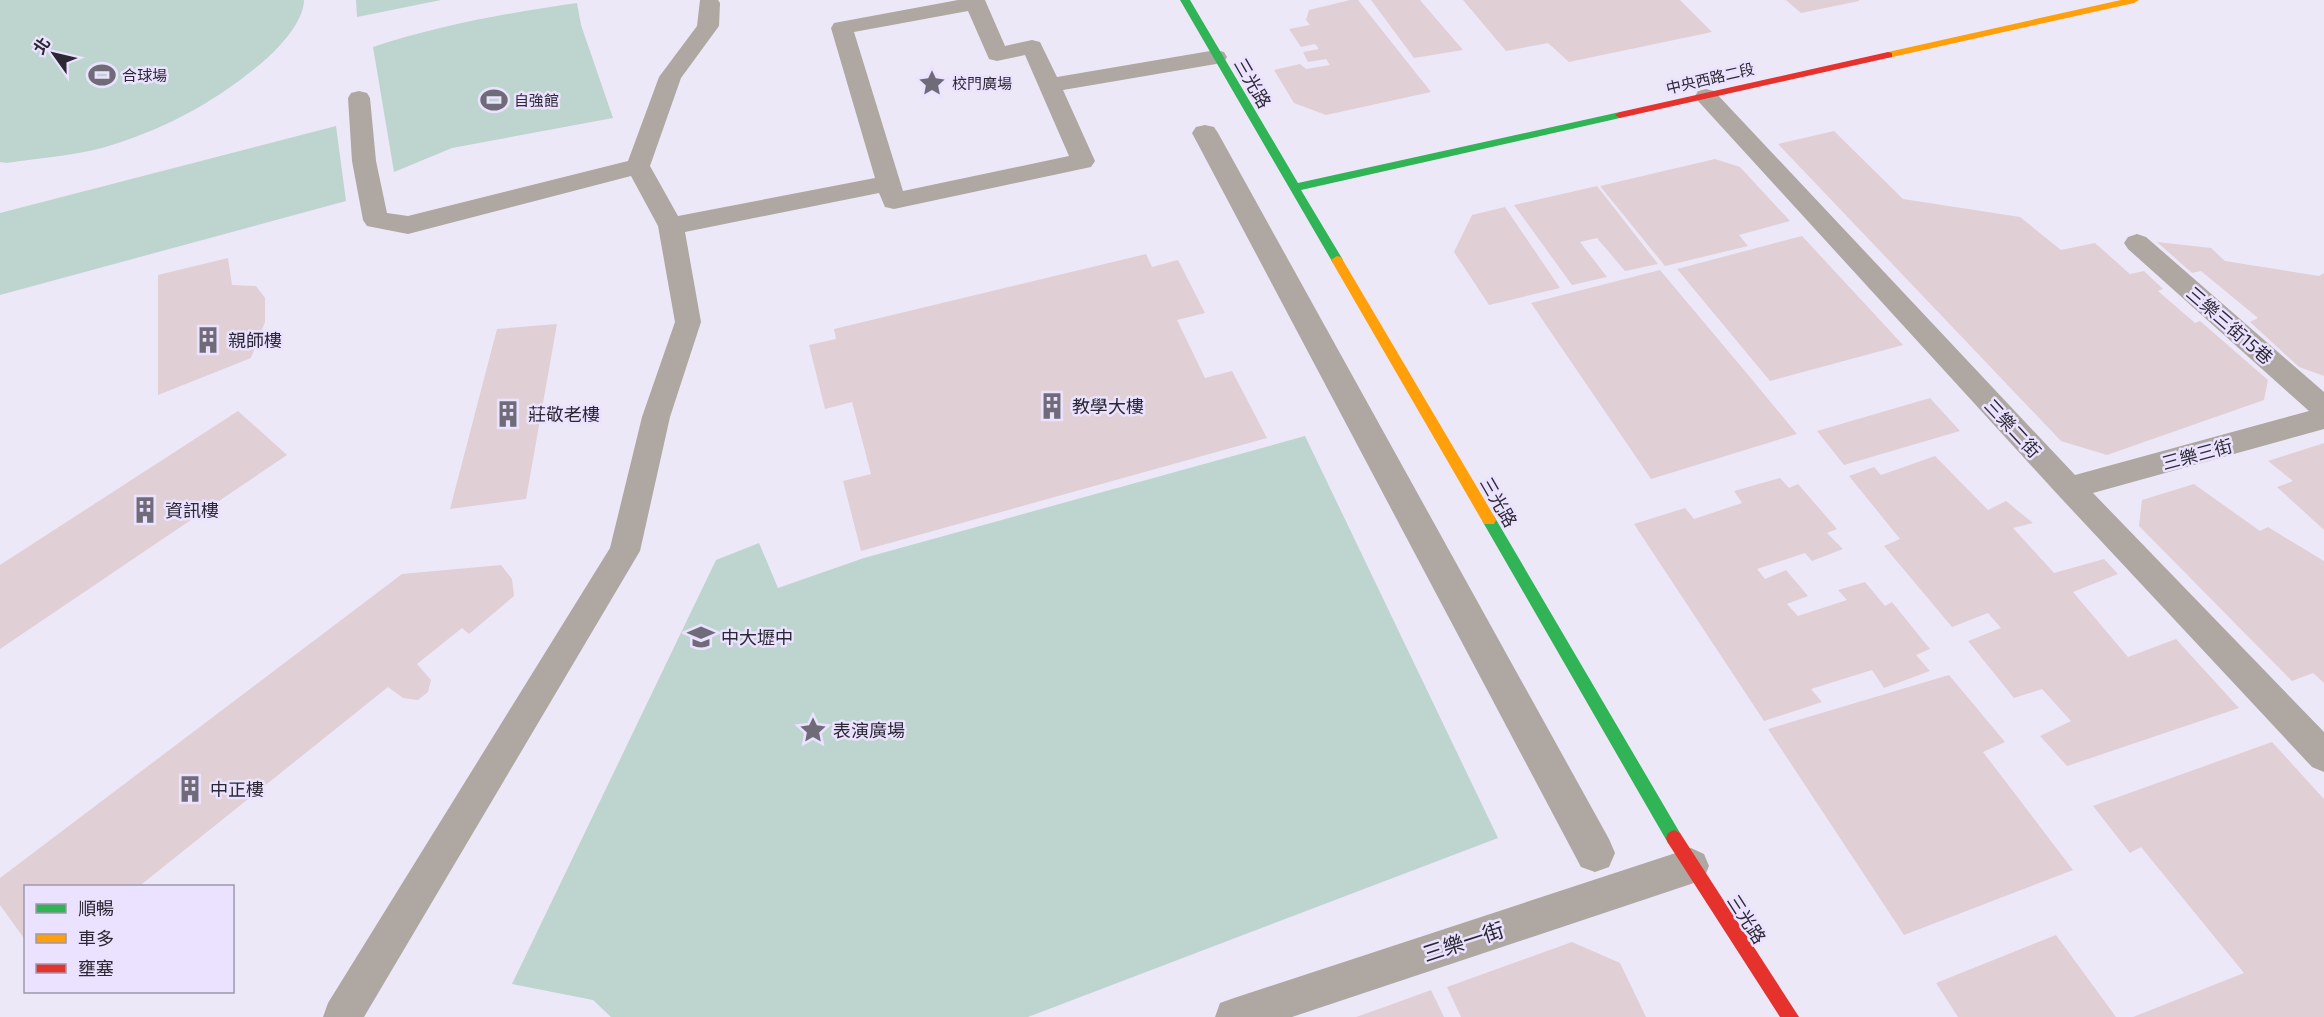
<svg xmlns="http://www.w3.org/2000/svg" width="2324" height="1017" font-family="'Exo 2','Noto Sans TC',sans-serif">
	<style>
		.green { fill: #bed4ce }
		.building { fill: #e0cfd5 }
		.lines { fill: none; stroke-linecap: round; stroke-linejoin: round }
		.lane { fill: #aea7a2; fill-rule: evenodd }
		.street { fill: #aea7a2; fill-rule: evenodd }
		.fast { fill: #30b455; fill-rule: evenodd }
		.slow { fill: #ff9f0a; fill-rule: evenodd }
		.jam { fill: #e5322d; fill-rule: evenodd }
		.labels { text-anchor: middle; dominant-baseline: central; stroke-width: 5; stroke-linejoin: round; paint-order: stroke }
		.far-poi-label { font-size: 15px; fill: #2c2833; stroke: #eae2fe; text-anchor: start }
		.far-street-label { font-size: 15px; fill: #2c2833; stroke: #eae2fe }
		.street-label { font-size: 18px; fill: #2c2833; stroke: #eae2fe }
		.poi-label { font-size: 18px; fill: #2c2833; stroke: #eae2fe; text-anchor: start }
		.near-street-label { font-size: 21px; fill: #2c2833; stroke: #eae2fe }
	</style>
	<rect width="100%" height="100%" fill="#ede8f8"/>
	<path class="green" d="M0,0H304C304,21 280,47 265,60C216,102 164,130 102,148C71,156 38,158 7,163L0,162Z
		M356,0H441L357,17Z
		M577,3L581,25L613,118L452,148L394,172L373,47C440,25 507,13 577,3Z
		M336,126L346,201L0,295V213Z
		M1305,436L1498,838L1028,1017H611L593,1000L512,984L716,560L759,543L778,588L864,558Z"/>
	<path class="building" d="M1350,0H1358L1431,92L1326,115L1294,103L1274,70L1300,64L1306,69L1330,65L1326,59L1308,62L1303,52L1319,49L1315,44L1301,47L1289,29L1310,25L1306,20L1309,10Z
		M1371,0H1420L1463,50L1414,58Z
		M1463,0H1680L1712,32L1569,62L1548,43L1506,51Z
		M1786,0H1859V1L1801,13Z
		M1834,131L1903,199L2020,217L2061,250L2095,243L2130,274L2144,271L2163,289L2158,291L2195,323L2200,321L2268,380L2264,400L2107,455L2061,441L1778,144Z
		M1715,159L1740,167L1790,221L1739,235L1748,246L1665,266L1600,186Z
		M1597,186L1658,264L1625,271L1597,238L1580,242L1607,277L1572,285L1514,205Z
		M1505,207L1560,288L1489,305L1454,252L1472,215Z
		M1802,236L1903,345L1770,381L1677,269Z
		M2157,242L2211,248L2225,261L2319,276L2324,273V376L2299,367L2250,322L2258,318L2201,271L2192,273Z
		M1146,254L1152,267L1178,260L1205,313L1177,320L1205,378L1232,371L1267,438L861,551L843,481L871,474L852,402L825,409L809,345L836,339L834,329Z
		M228,258L232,285L256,286L265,298V322L251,358L158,395V275Z
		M1660,270L1749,376L1797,434L1651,479L1531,303Z
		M557,324L526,499L450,509L497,329Z
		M1930,398L1960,431L1844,465L1817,431Z
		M238,411L287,455L0,649V565Z
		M2324,443V530L2277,487L2293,481L2268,461Z
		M1935,456L1988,510L2006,501L2033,523L2013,528L2054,573L2104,559L2118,574L2073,592L2128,657L2176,639L2239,708L2067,766L2040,736L2071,721L2042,689L2014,698L1968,641L2001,628L1988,613L1952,627L1884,546L1900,539L1849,476L1874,467L1881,475Z
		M1780,478L1789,488L1798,484L1837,529L1827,533L1843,549L1812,561L1805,553L1757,569L1765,579L1786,570L1808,596L1787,604L1798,616L1847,600L1838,590L1865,582L1885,606L1892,602L1930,649L1916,655L1930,671L1884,688L1872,670L1811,689L1822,702L1764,721L1634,524L1685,508L1694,519L1742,503L1734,491Z
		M2194,484L2260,531L2268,527L2324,561V683L2313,673L2292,681L2139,526L2142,500Z
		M501,565L512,579L514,596L469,634L462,628L417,664L431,680L428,692L418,700L403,698L388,687L142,884L144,886H26V941L0,905V878L402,574Z
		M1949,675L2005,742L1983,752L2073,870L1904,935L1768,729Z
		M2272,742L2324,799V1017H2133L2244,973L2141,847L2130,853L2093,806Z
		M2056,935L2116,1017H1958L1936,983Z
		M1572,942L1620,963L1646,1017H1461L1447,987Z
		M1431,990L1444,1017H1356L1379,1009Z"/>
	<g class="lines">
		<path class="lane" d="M700,0H718L720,3L719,26L681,78L650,166L678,216L875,178L831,28L834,23L958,0H985L1005,46L1032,40L1040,42L1057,77L1216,50L1224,52L1227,57L1224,62L1216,64L1063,90L1095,161L1091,167L894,209L885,207L879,193L685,232L701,322L670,417L640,551L364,1017H323L328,1003L610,548L642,417L675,322L658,226L631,176L408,234L367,226L363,220L352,161L348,98L351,93L359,91L367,93L370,98L376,161L387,213L408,216L628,161L659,77L697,26ZM968,11L989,59L997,61L1025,55L1069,156L903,191L854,32Z
			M1706,89L1714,91L2075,475L2309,411L2128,249L2124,243L2128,237L2137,234L2146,237L2324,392V429L2093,493L2324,732V772L2312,767L2059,496L1698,101L1695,96L1698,91Z
			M1691,848L1704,854L1709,866L1704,878L1691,884L1292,1017H1215L1220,1003L1234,998Z"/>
		<path class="street" d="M1205,125L1214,127L1218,133L1609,839L1615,853L1609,867L1595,872L1581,867L1192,133L1196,127Z"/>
		<path class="fast" d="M1180,0H1190L1298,183L1620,112L1625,115L1620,118L1301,190L1343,260L1337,264L1333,263Z
			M1489,514L1494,516L1680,833L1682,838L1680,843L1674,846L1668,843L1484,524L1482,520L1484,516Z"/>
		<path class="slow" d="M2121,0H2139L2134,3L1888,58L1883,55L1888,52Z
			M1337,256L1341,257L1494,516L1496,520L1494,524H1484L1331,260Z"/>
		<path class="jam" d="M1888,52L1892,53V57L1620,118L1615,115L1620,112Z
			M1674,830L1680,833L1799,1017H1780L1668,843L1666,838L1668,833Z"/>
	</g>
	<defs>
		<symbol id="stadium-bare" viewBox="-9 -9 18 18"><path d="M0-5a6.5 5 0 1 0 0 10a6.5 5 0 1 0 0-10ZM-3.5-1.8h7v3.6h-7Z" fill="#706b78" stroke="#eae2fe" stroke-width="2.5" paint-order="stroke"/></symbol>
		<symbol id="sight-bare" viewBox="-9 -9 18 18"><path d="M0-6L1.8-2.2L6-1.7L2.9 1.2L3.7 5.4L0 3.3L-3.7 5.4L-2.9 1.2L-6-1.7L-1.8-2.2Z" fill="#706b78" stroke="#eae2fe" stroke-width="2.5" paint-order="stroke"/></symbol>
		<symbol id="building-bare" viewBox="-9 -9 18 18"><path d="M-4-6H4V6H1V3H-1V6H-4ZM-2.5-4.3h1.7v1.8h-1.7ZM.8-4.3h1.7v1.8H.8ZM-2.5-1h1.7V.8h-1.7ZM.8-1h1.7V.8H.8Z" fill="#706b78" stroke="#eae2fe" stroke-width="2.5" paint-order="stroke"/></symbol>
		<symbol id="school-bare" viewBox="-9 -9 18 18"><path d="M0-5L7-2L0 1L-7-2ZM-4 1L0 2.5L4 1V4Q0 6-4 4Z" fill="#706b78" stroke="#eae2fe" stroke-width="2.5" paint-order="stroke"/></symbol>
	</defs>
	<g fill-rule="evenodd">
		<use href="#stadium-bare" x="83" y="56" width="38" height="38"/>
		<use href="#sight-bare" x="913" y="64" width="38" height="38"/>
		<use href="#stadium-bare" x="475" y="81" width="38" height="38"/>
		<use href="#building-bare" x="189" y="321" width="38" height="38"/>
		<use href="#building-bare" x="1033" y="387" width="38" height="38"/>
		<use href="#building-bare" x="489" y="395" width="38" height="38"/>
		<use href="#building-bare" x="126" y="491" width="38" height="38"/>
		<use href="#school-bare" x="682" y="618" width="38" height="38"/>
		<use href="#sight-bare" x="794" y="711" width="38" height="38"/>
		<use href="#building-bare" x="171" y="770" width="38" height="38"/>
	</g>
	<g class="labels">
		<g class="far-poi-label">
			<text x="122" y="75">合球場</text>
			<text x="952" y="83">校門廣場</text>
			<text x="514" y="100">自強館</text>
		</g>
		<g class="far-street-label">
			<text transform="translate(1710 78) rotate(-13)">中央西路二段</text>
		</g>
		<g class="street-label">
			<text transform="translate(1253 83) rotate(60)">三光路</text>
			<text transform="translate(2230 325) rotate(41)">三樂三街15巷</text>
			<text transform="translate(2013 428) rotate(47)">三樂二街</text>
			<text transform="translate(2197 454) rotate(-15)">三樂三街</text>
			<text transform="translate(1499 502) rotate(60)">三光路</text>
			<text transform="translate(1747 919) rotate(57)">三光路</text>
		</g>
		<g class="poi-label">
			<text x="228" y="340">親師樓</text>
			<text x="1072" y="406">教學大樓</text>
			<text x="528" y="414">莊敬老樓</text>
			<text x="165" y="510">資訊樓</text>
			<text x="721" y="637">中大壢中</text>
			<text x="833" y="730">表演廣場</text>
			<text x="210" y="789">中正樓</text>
		</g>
		<g class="near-street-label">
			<text transform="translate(1463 941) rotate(-18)">三樂一街</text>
		</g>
	</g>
	<rect x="24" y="885" width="210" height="108" fill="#eae2fe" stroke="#9e98ad" stroke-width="1.5"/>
	<rect x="36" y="904" width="30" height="9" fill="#30b455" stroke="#9e98ad" stroke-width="1.5"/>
	<text x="78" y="915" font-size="18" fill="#2c2833">順暢</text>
	<rect x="36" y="934" width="30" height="9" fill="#ff9f0a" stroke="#9e98ad" stroke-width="1.5"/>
	<text x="78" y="945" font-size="18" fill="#2c2833">車多</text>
	<rect x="36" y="964" width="30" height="9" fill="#e5322d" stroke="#9e98ad" stroke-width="1.5"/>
	<text x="78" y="975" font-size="18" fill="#2c2833">壅塞</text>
	<g transform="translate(54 54) rotate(304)" stroke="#eae2fe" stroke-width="4.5" paint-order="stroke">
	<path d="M0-4.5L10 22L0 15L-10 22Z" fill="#2c2833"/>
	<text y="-9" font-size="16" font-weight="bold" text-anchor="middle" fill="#2c2833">北</text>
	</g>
</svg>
